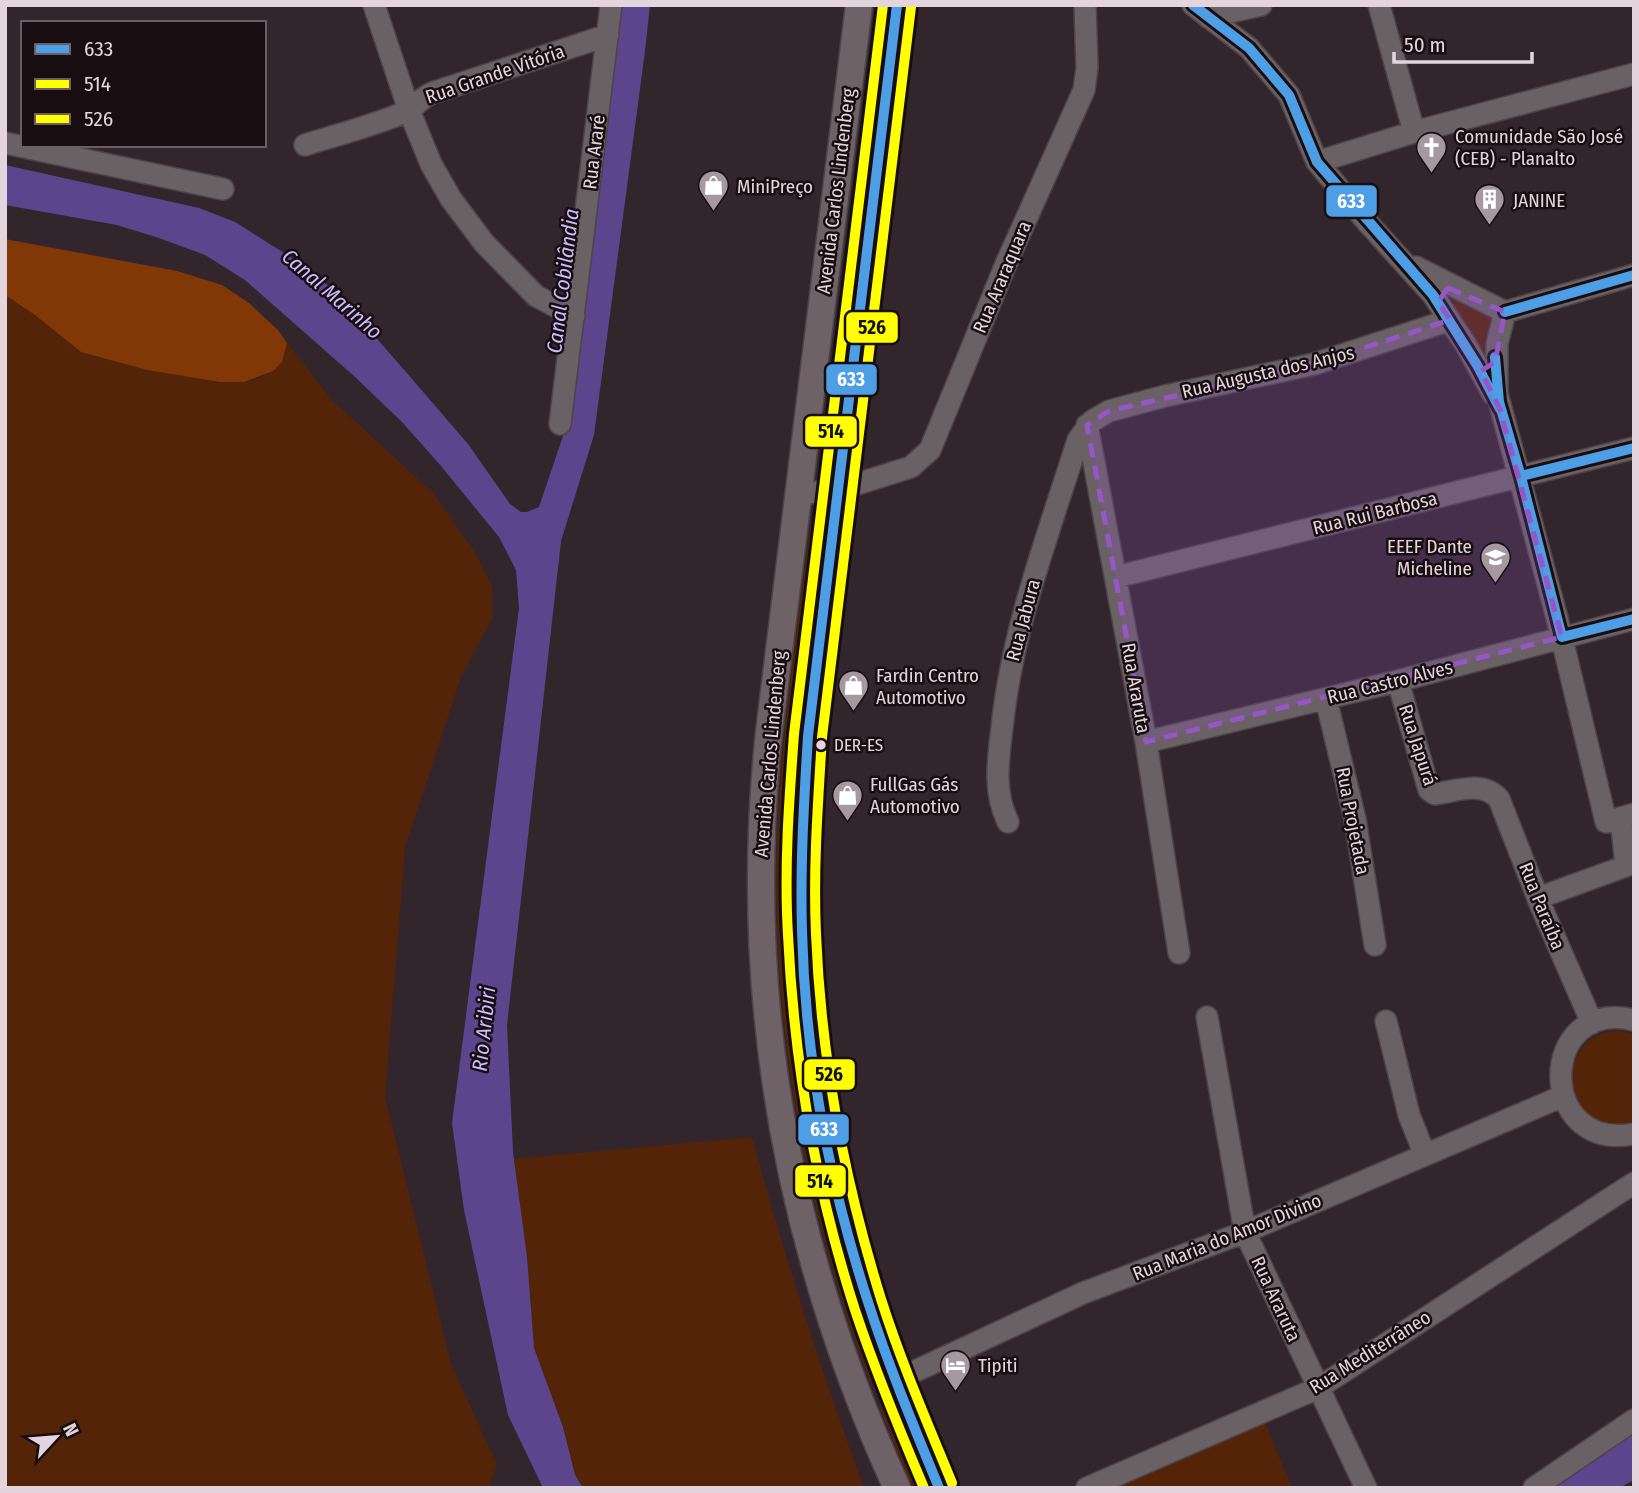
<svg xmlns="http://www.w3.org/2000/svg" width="1639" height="1493" font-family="'Fira Sans Condensed',sans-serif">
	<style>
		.green { fill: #542408 }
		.forest { fill: #813806 }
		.water { fill: #5d458d }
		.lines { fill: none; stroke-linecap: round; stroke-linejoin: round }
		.minor-casing { stroke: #4d4348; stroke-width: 24 }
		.major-casing { stroke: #4d4348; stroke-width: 29 }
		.minor { stroke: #6a6165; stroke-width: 21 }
		.major { stroke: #6e6266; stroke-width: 26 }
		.bus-1-casing { stroke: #180e12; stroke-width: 16 }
		.bus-2-casing { stroke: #180e12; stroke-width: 16 }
		.bus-3-casing { stroke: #180e12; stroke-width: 16 }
		.bus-1 { stroke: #4d9ee5; stroke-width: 10 }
		.bus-2 { stroke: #ff0; stroke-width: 10 }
		.bus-3 { stroke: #ff0; stroke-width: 10 }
		.marked { fill: #9556c6; fill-opacity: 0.2; stroke: #9556c6; stroke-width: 5; stroke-dasharray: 14 9; stroke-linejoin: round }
		.bus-dot { fill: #e3d5db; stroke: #180e12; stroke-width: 2.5 }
		.labels { text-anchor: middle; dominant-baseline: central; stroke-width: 5; stroke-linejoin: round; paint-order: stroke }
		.bus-label { font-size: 17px; fill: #e3d5db; stroke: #180e12; text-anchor: start }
		.street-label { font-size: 19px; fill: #e3d5db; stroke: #180e12 }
		.poi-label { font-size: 19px; fill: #e3d5db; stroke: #180e12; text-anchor: start }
		.water-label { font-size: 21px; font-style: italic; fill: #ccbcfe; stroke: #180e12 }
		.line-badge { stroke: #180e12; stroke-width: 2.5 }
		.badge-label { font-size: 19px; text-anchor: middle; font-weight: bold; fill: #fff }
		.pale-badge-label { font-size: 19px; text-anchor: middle; font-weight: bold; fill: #111 }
	</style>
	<rect width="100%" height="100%" fill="#32262c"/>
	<path class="green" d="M5,295L35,315L81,352L147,370L220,382H244L259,378L282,362L287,343L331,399L433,493L474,551L492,586V619L462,674L405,847L385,1097L451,1364L497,1465L489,1488H5Z
		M1456,298L1494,316L1488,352L1486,354L1481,353L1453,303Z
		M810,529L818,530C805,635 789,740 785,845C779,1026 814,1204 875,1374L870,1382C806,1210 772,1029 777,846C780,740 797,634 810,529Z
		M1619,1031L1634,1034V1125L1616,1128L1585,1116L1569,1086L1573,1061L1588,1041L1603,1033Z
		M752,1137C784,1256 822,1372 864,1488H583L575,1475L563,1427L534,1348L527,1257L514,1159Z
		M888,1405L922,1488H913L880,1409Z
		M1265,1423L1292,1488H1118Z"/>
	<path class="forest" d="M5,239L177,271L222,285L249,303L278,330L287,343L282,362L273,371L244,382H220L147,370L81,352L35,315L5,295Z"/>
	<path class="water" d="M620,5H650L645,51L594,435L561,541L507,1025L513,1152L527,1257L534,1348L563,1427L575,1475L583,1488H543L508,1415L464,1210L452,1123L519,608L516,570L499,537L441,466L402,422L354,376L245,280L205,255L159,238L117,225L5,205V165L199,208L235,222L303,265L338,294L412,379L468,444L510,504L521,512H527L539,507L565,430Z
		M1634,1427V1480L1619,1488H1541Z"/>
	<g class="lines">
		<defs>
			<path id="minor" d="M374,5L409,110L431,164L451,199L484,243L536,296L574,316
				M1193,5L1249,48L1289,95L1317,162L1368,223L1433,295L1466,345L1493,394
				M1379,5L1414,132
				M1208,17L1261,5
				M5,143L223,189
				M305,145C339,134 373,126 405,112C415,107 421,98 432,93L608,35
				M1317,162L1414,132L1634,74
				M1416,267L1505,312
				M1505,312L1497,344V393L1557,618L1606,822L1634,814
				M1505,312L1634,275
				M560,424L611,5
				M1087,425L1146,742L1179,953
				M797,494L838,490L911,467L930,450L1006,264L1084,90L1087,68L1085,5
				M1116,577L1634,448
				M1398,681L1429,790L1435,794C1457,791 1483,780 1499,799L1541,906L1592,1023
				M1326,699L1355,819L1375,945
				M1146,742L1398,681L1634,619
				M1008,822C993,791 998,761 1002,728C1012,629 1048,535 1078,440L1092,421L1109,411L1165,396L1314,364L1450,320
				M1538,898L1626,866L1621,818
				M1207,1017L1245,1232L1366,1488
				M1634,1020C1538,997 1535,1152 1634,1134
				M1386,1021L1409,1115L1425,1155
				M894,1381L1083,1293L1245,1232L1563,1096
				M1087,1488L1318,1388L1634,1183
				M1534,1488L1634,1420"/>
			<path id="major" d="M859,5L769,732C741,995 787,1247 897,1488
				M897,5L808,736C781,1007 829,1241 939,1488"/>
		</defs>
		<use href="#minor" class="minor-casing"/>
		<use href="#major" class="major-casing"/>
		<use href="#minor" class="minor"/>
		<use href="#major" class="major"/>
		<defs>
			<path id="bus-1" d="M897,5L808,736C804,801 800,866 802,931C805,1057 830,1186 869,1305C889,1367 914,1427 939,1488
				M1193,5L1249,48L1289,95L1317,162L1433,295L1477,365L1500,409
				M1505,312L1634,275
				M1495,357L1499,402L1521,477L1562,637
				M1521,476L1634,448
				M1562,637L1634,619"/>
			<path id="bus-2" d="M883,5L794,734C789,801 784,868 788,935C794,1062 816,1189 855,1310C875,1370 899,1429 924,1488"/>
			<path id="bus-3" d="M911,7L822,737C818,803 813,868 816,934C821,1058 844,1180 881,1299C901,1362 927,1422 952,1483"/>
		</defs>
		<use href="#bus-1" class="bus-1-casing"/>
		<use href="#bus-2" class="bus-2-casing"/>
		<use href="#bus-3" class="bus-3-casing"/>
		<use href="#bus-1" class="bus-1"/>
		<use href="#bus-2" class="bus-2"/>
		<use href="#bus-3" class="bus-3"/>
	</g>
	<path class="marked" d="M1448,288L1505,312L1495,362L1481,371L1500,409L1562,637L1146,742L1087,425L1109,411L1314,364L1450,320L1438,302Z"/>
	<defs>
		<symbol id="church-pin" viewBox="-11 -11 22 30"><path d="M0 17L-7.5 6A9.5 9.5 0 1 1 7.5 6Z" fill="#a5989e" stroke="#180e12"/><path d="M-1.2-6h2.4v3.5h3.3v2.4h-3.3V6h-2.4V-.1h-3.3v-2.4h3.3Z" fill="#fff"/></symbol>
		<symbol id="shop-pin" viewBox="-11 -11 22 30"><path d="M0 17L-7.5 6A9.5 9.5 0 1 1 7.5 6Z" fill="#a5989e" stroke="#180e12"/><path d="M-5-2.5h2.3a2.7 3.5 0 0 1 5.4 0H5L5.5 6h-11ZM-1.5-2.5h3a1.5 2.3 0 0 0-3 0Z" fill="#fff"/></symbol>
		<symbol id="building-pin" viewBox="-11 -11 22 30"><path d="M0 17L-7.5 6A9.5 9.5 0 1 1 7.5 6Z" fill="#a5989e" stroke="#180e12"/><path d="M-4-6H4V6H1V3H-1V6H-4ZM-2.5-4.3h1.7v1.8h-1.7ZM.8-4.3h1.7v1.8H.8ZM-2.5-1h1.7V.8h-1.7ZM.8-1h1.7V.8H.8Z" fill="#fff"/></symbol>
		<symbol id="school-pin" viewBox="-11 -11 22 30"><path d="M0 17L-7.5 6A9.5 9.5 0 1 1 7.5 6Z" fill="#a5989e" stroke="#180e12"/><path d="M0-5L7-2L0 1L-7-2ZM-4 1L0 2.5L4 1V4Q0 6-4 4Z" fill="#fff"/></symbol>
		<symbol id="hotel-pin" viewBox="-11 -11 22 30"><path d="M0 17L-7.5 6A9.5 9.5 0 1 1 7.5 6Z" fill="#a5989e" stroke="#180e12"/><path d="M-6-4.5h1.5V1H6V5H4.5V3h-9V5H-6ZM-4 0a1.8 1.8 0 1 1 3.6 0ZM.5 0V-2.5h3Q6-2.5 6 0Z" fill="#fff"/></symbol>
	</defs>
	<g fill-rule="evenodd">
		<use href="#church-pin" x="1414" y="130" width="35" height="47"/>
		<use href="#shop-pin" x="696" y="168" width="35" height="47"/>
		<use href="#building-pin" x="1472" y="182" width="35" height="47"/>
		<use href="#school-pin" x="1478" y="540" width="35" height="47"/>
		<use href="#shop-pin" x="836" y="668" width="35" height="47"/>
		<use href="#shop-pin" x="830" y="778" width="35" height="47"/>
		<use href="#hotel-pin" x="938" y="1348" width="35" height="47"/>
	</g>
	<circle class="bus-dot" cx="821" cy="745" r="6"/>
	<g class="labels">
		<g class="bus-label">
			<text x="834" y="745">DER-ES</text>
		</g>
		<g class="street-label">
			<text transform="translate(495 74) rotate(-19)">Rua Grande Vitória</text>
			<text transform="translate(594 152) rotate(-83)">Rua Araré</text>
			<text transform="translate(836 191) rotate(-83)">Avenida Carlos Lindenberg</text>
			<text transform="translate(1002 277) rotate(-67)">Rua Araraquara</text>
			<text transform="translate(1268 372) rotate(-13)">Rua Augusta dos Anjos</text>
			<text transform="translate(1375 513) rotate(-14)">Rua Rui Barbosa</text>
			<text transform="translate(1023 620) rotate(-75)">Rua Jabura</text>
			<text transform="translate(1390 682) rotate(-14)">Rua Castro Alves</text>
			<text transform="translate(1136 688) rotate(80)">Rua Araruta</text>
			<text transform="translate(1418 745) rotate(72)">Rua Japurá</text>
			<text transform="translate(770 754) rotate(-85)">Avenida Carlos Lindenberg</text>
			<text transform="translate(1353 821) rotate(79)">Rua Projetada</text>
			<text transform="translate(1542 906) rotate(68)">Rua Paraíba</text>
			<text transform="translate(1227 1237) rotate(-22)">Rua Maria do Amor Divino</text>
			<text transform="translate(1276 1299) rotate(65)">Rua Araruta</text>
			<text transform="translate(1370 1352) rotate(-32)">Rua Mediterrâneo</text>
		</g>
		<g class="poi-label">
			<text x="1455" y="136">Comunidade São José<tspan x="1455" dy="22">(CEB) - Planalto</tspan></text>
			<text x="737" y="186">MiniPreço</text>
			<text x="1513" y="200">JANINE</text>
			<text x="1472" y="546" text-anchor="end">EEEF Dante<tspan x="1472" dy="22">Micheline</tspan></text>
			<text x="876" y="675">Fardin Centro<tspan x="876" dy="22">Automotivo</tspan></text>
			<text x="870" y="784">FullGas Gás<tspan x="870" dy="22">Automotivo</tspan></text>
			<text x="978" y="1365">Tipiti</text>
		</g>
		<g class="water-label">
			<text transform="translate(563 281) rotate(-83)">Canal Cobilândia</text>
			<text transform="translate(332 294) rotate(41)">Canal Marinho</text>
			<text transform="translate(484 1029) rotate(-84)">Rio Aribiri</text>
		</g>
	</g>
	<g class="line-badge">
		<rect x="1325" y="184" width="53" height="34" rx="7" fill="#4d9ee5"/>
		<rect x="845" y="311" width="54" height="33" rx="7" fill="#ff0"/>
		<rect x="825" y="363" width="53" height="33" rx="7" fill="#4d9ee5"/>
		<rect x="804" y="415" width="54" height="33" rx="7" fill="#ff0"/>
		<rect x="803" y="1058" width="53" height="33" rx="7" fill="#ff0"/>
		<rect x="797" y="1113" width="53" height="33" rx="7" fill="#4d9ee5"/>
		<rect x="794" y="1164" width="53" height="34" rx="7" fill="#ff0"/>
	</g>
	<g class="badge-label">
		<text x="1351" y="208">633</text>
		<text x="851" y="386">633</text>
		<text x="824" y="1136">633</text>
	</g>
	<g class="pale-badge-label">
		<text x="872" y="334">526</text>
		<text x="831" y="438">514</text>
		<text x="829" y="1081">526</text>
		<text x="820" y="1188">514</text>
	</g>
	<rect width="1639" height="1493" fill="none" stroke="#e3d5db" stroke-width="14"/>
	<rect x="21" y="21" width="245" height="126" fill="#180e12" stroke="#695e62" stroke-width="2"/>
	<rect x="35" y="44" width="35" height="10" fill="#4d9ee5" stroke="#695e62" stroke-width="2"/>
	<text x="84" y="56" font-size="21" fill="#e3d5db">633</text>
	<rect x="35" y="79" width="35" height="10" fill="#ffff00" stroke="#695e62" stroke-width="2"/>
	<text x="84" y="91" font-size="21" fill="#e3d5db">514</text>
	<rect x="35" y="114" width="35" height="10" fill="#ffff00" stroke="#695e62" stroke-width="2"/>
	<text x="84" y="126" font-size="21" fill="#e3d5db">526</text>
	<g transform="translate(56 1437) rotate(64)" stroke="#180e12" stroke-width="5" paint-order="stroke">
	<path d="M0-5L12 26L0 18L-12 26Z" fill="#e3d5db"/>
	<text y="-10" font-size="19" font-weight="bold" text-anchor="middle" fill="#e3d5db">N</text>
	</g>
	<path d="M1394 52v10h138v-10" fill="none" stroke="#e3d5db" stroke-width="3.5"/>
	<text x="1404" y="52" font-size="21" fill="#e3d5db" stroke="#180e12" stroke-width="5" paint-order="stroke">50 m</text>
</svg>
